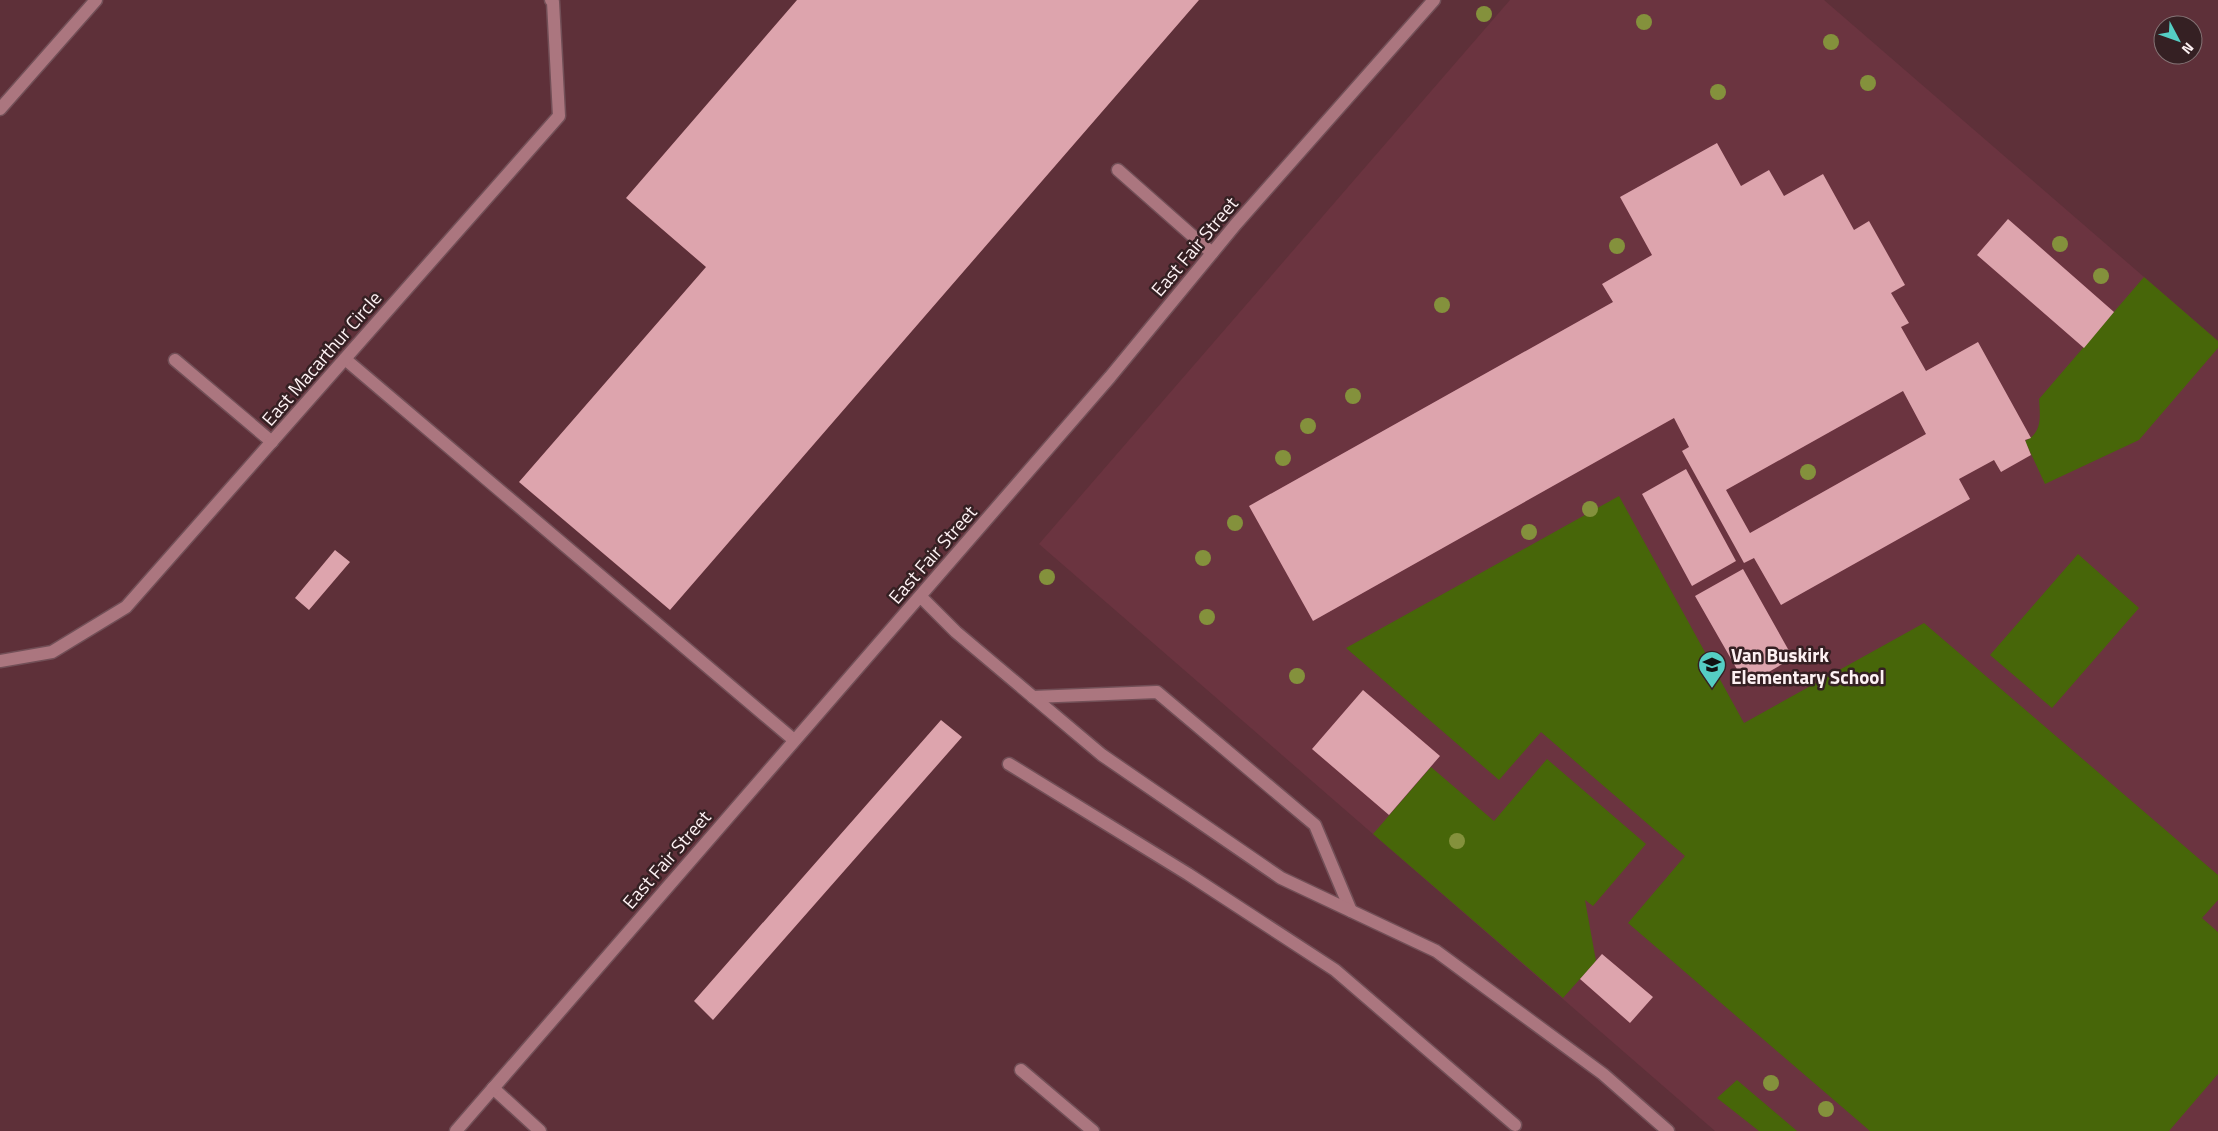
<svg xmlns="http://www.w3.org/2000/svg" width="2218" height="1131" font-family="'Titillium Web',sans-serif">
	<style>
		.built { fill: #6b3440 }
		.green { fill: #476609 }
		.building { fill: #dda4ad; fill-rule: evenodd }
		.lines { fill: none; stroke-linecap: round; stroke-linejoin: round }
		.service-casing { stroke: #724f57; stroke-width: 15 }
		.minor-casing { stroke: #724f57; stroke-width: 15 }
		.service { stroke: #ab767f; stroke-width: 12 }
		.minor { stroke: #ab767f; stroke-width: 12 }
		.tree { fill: #84913c }
		.labels { text-anchor: middle; dominant-baseline: central; stroke-width: 5; stroke-linejoin: round; paint-order: stroke }
		.street-label { font-size: 19px; fill: #fdf1f3; stroke: #352023 }
		.poi-label { font-size: 19px; font-weight: bold; fill: #fdf1f3; stroke: #352023; text-anchor: start }
	</style>
	<rect width="100%" height="100%" fill="#5e3039"/>
	<path class="built" d="M1510,0H1824L2218,341V1131H1715L1039,544Z"/>
	<path class="green" d="M2144,277L2218,341V348L2139,440L2045,484L2025,441C2043,433 2040,415 2039,399Z
		M1619,496L1744,723L1924,623L2218,875V900L2202,918L2218,932V1074L2169,1131H1870L1628,923L1685,856L1541,732L1499,780L1346,648Z
		M2078,554L2139,608L2052,708L1990,655Z
		M1547,759L1646,844L1593,906L1585,900L1596,961L1563,998L1373,834L1431,767L1494,821Z
		M1737,1080L1797,1131H1759L1717,1098Z"/>
	<path class="building" d="M797,0H1199L670,610L519,482L706,267L626,198Z
		M1717,143L1741,186L1769,170L1784,196L1823,174L1854,230L1869,221L1905,285L1891,293L1909,323L1901,327L1926,371L1978,342L2031,438L2025,440L2031,455L2001,472L1994,460L1959,479L1970,499L1781,605L1754,558L1744,563L1682,451L1689,447L1674,418L1313,621L1249,506L1613,302L1602,284L1652,255L1620,197ZM1903,391L1926,434L1750,533L1726,490Z
		M2008,219L2114,312L2084,348L1977,255Z
		M1686,469L1736,561L1692,586L1642,494Z
		M335,550L350,562L309,610L295,598Z
		M1743,569L1793,658L1746,685L1695,596Z
		M1363,690L1440,756L1389,815L1312,749Z
		M941,720L962,737L713,1020L694,1001Z
		M1602,954L1653,997L1630,1023L1580,979Z"/>
	<g class="lines">
		<defs>
			<path id="service" d="M0,109L96,0
				M1118,170L1212,253
				M345,359L794,740
				M175,360L272,442
				M1033,697L1157,692L1315,825L1351,911
				M1009,764L1188,874L1335,970L1515,1125
				M1021,1070L1093,1131
				M493,1088L540,1131"/>
			<path id="minor" d="M920,596L956,632L1102,755L1281,878L1436,951L1603,1074L1668,1131
				M0,661L52,652L126,607L559,116L553,2L551,0
				M456,1131L1110,377L1236,224L1434,0"/>
		</defs>
		<use href="#service" class="service-casing"/>
		<use href="#minor" class="minor-casing"/>
		<use href="#service" class="service"/>
		<use href="#minor" class="minor"/>
	</g>
	<g class="tree">
		<circle cx="1484" cy="14" r="8"/>
		<circle cx="1644" cy="22" r="8"/>
		<circle cx="1831" cy="42" r="8"/>
		<circle cx="1868" cy="83" r="8"/>
		<circle cx="1718" cy="92" r="8"/>
		<circle cx="2060" cy="244" r="8"/>
		<circle cx="1617" cy="246" r="8"/>
		<circle cx="2101" cy="276" r="8"/>
		<circle cx="1442" cy="305" r="8"/>
		<circle cx="1353" cy="396" r="8"/>
		<circle cx="1308" cy="426" r="8"/>
		<circle cx="1283" cy="458" r="8"/>
		<circle cx="1808" cy="472" r="8"/>
		<circle cx="1590" cy="509" r="8"/>
		<circle cx="1235" cy="523" r="8"/>
		<circle cx="1529" cy="532" r="8"/>
		<circle cx="1203" cy="558" r="8"/>
		<circle cx="1047" cy="577" r="8"/>
		<circle cx="1207" cy="617" r="8"/>
		<circle cx="1297" cy="676" r="8"/>
		<circle cx="1457" cy="841" r="8"/>
		<circle cx="1771" cy="1083" r="8"/>
		<circle cx="1826" cy="1109" r="8"/>
	</g>
	<defs>
		<symbol id="school-pin" viewBox="-11 -11 22 30"><path d="M0 17L-7.5 6A9.5 9.5 0 1 1 7.5 6Z" fill="#55cec4" stroke="#352023"/><path d="M0-5L7-2L0 1L-7-2ZM-4 1L0 2.5L4 1V4Q0 6-4 4Z" fill="#111"/></symbol>
	</defs>
	<g fill-rule="evenodd">
		<use href="#school-pin" x="1696" y="649" width="32" height="43"/>
	</g>
	<g class="labels">
		<g class="street-label">
			<text transform="translate(1194 246) rotate(-50)">East Fair Street</text>
			<text transform="translate(321 358) rotate(-49)">East Macarthur Circle</text>
			<text transform="translate(932 554) rotate(-49)">East Fair Street</text>
			<text transform="translate(666 859) rotate(-49)">East Fair Street</text>
		</g>
		<g class="poi-label">
			<text x="1731" y="654">Van Buskirk<tspan x="1731" dy="22">Elementary School</tspan></text>
		</g>
	</g>
	<g transform="translate(2178 40) rotate(131)"><circle r="24" fill="#352023" stroke="#857476"/>
	<path d="M0-4L9 19L0 12L-9 19Z" fill="#55cec4"/>
	<text y="-8" font-size="14" font-weight="bold" text-anchor="middle" fill="#fdf1f3">N</text>
	</g>
</svg>
